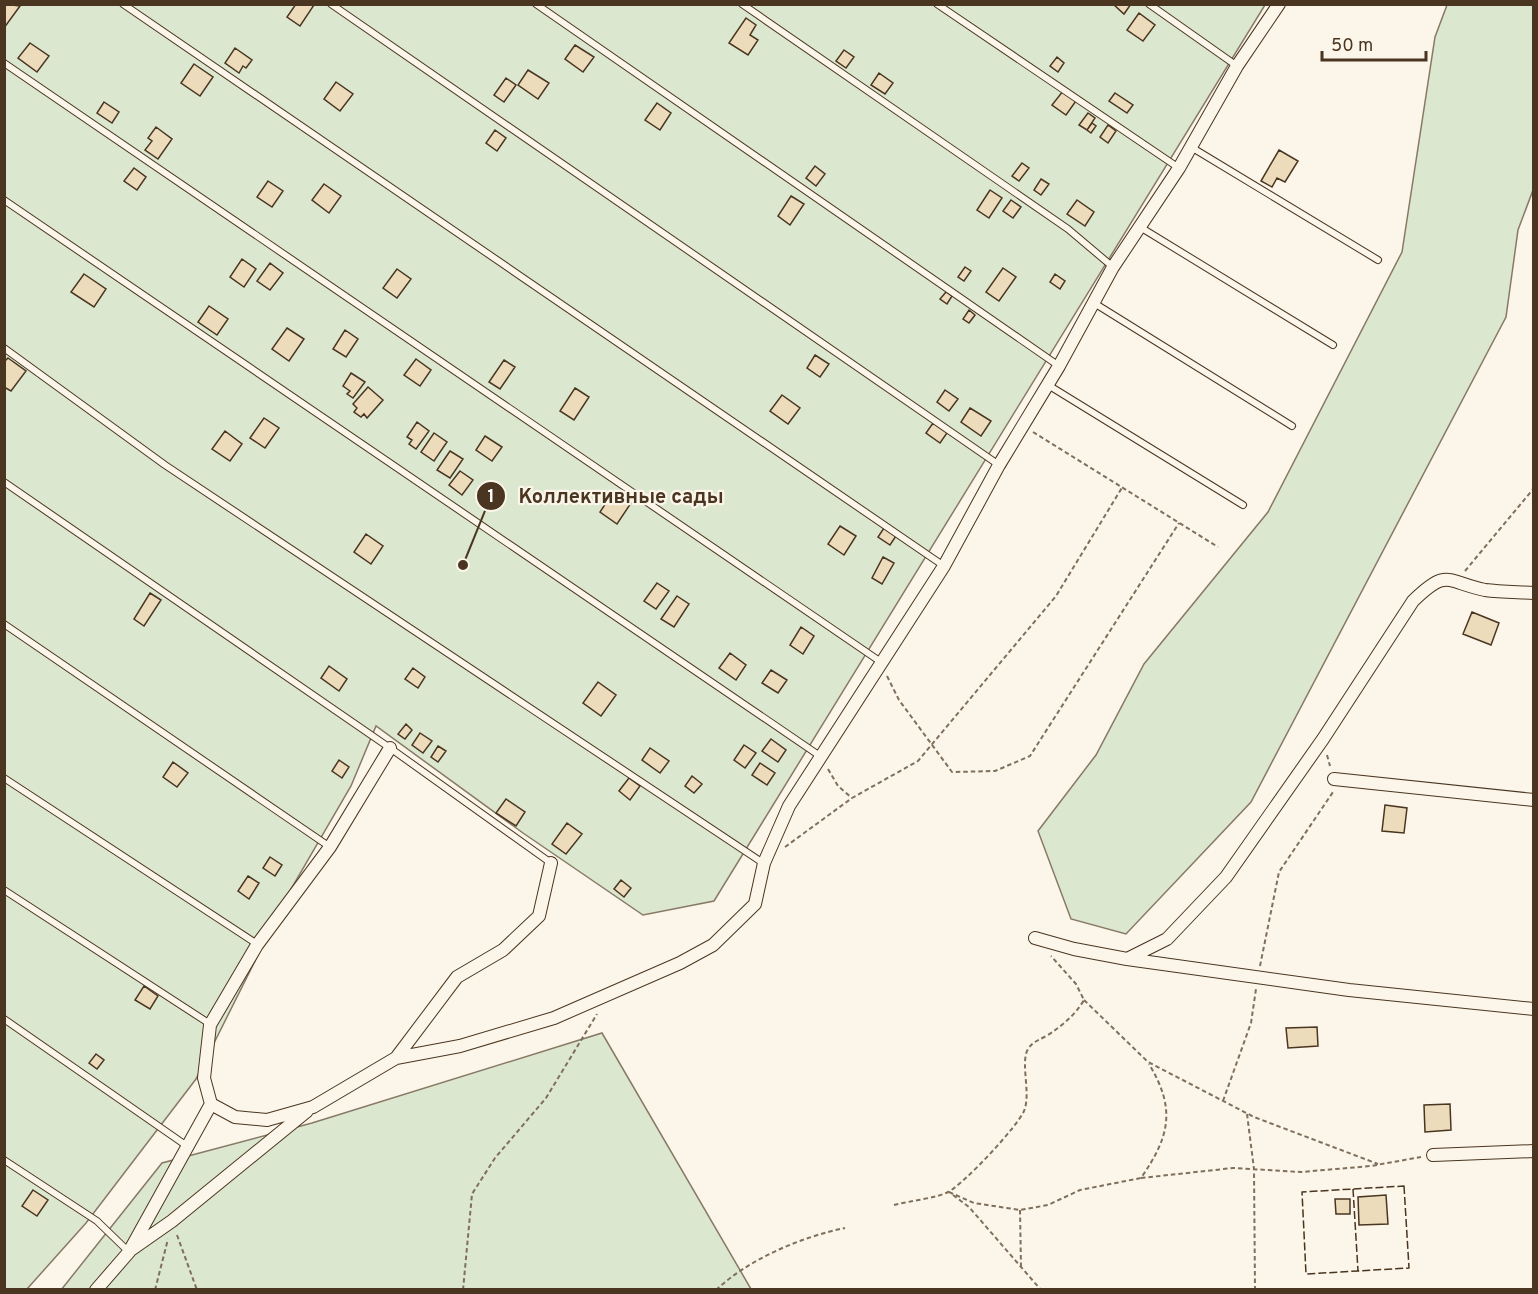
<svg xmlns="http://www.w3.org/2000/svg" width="1538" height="1294" font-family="Overpass,sans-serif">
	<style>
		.green { fill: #dce7d0; stroke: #887966; stroke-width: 1.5 }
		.building { fill: #ecdcbc; stroke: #4a3520; stroke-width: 1.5 }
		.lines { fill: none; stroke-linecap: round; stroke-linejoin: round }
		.service-casing { stroke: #4a3520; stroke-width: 8 }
		.minor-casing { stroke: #4a3520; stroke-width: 14 }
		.path { stroke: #7f6f5c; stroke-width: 2; stroke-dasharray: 4.5 3; stroke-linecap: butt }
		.service { stroke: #fbf6e9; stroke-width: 6 }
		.minor { stroke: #fbf6e9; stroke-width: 12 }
		.fence { stroke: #4a3520; stroke-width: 1.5; stroke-dasharray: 8 3; stroke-linecap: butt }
		.leader { fill: none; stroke: #4a3520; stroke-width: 2 }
		.callout-dot { fill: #4a3520; stroke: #fbf6e9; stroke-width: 2 }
		.mark-label { font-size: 18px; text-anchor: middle; font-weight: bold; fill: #fff }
		.callout-label { font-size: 20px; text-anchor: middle; font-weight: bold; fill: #4a3520; stroke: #fbf6e9; stroke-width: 4.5; stroke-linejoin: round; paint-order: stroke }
	</style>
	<rect width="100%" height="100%" fill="#fbf6e9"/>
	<path class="green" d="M5,5H1265L714,901L643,915L523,833L376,726L351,786L291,889L196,1079L86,1223L27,1289L5,1290Z
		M1447,5H1533V190L1518,230L1506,317L1251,802L1126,934L1071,919L1038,831L1096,755L1144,664L1268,512L1402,252L1435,37Z
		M602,1033L751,1289L61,1290L162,1163L312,1123Z"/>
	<path class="building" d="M4,4L20,6L4,28Z
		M296,4L314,5L300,26L287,17Z
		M1113,4H1131L1124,14Z
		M1139,13L1155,25L1143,41L1127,30Z
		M746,18L756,25L750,35L758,40L748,55L729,43Z
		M30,43L49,56L37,72L18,58Z
		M575,45L594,57L583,72L565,59Z
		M235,48L252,60L246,68L243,66L239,73L225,63Z
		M844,50L854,57L846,68L836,61Z
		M1057,57L1064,63L1058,72L1050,66Z
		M194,64L213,77L200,96L181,83Z
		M528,70L549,83L538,99L518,85Z
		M879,73L893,83L885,94L871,85Z
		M506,78L516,85L504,102L494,95Z
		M336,82L353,94L340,111L324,99Z
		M1063,91L1076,101L1066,115L1052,105Z
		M1115,93L1133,105L1127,113L1109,101Z
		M104,102L119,112L112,123L97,113Z
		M657,103L671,113L660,130L645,120Z
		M1088,113L1095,118L1087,130L1079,125Z
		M1092,123L1096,126L1091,133L1087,130Z
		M1108,125L1116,131L1108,143L1100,137Z
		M156,127L172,139L158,159L145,150L152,141L148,138Z
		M495,130L506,138L497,151L486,143Z
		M1279,150L1298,161L1285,182L1277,178L1272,187L1261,181Z
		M1022,163L1029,168L1019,181L1012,176Z
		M815,166L825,174L816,186L806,178Z
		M134,168L146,177L137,190L124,181Z
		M1041,179L1049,184L1041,195L1034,190Z
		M268,181L283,191L272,207L257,197Z
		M324,184L341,196L329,213L312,200Z
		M990,190L1002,198L989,218L977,210Z
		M791,196L804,204L790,225L778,216Z
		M1011,200L1021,207L1013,218L1003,211Z
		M1077,200L1094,212L1085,226L1067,214Z
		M242,259L256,269L244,287L230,277Z
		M270,263L283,273L270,290L257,281Z
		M965,267L971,271L964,281L958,277Z
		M1003,268L1016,277L999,301L986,292Z
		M397,269L411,279L397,298L383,288Z
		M84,274L106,289L94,307L71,292Z
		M1055,274L1065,281L1060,289L1050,282Z
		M946,292L952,296L947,304L940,299Z
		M209,306L228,319L217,335L198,322Z
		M969,310L975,315L969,323L963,319Z
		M287,328L304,339L289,361L272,349Z
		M345,330L358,339L346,357L333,349Z
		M815,355L829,364L820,377L807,368Z
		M8,358L26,371L11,391L4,387V362Z
		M416,359L431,370L420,386L404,375Z
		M504,360L515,367L500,389L489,382Z
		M351,373L365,382L353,398L347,394L350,391L343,386Z
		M368,387L383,400L367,418L364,414L361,417L354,412L357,408L353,404Z
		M575,388L589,397L574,420L560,411Z
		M945,390L958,399L949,411L937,402Z
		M782,395L800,408L788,424L770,411Z
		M970,408L991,421L981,436L961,422Z
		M264,418L279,428L265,448L250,438Z
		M417,422L429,431L416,449L409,444L412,440L407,437Z
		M933,423L947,433L940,443L926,433Z
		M225,431L242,444L230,461L212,449Z
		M434,433L447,442L434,461L421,452Z
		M485,436L502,447L492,461L476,450Z
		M450,451L463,459L450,478L437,470Z
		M460,471L473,480L462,495L449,485Z
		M614,491L631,503L617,524L600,512Z
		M840,526L856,536L844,555L828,544Z
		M884,528L896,536L890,545L878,537Z
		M366,534L383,546L371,564L354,552Z
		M883,557L894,563L882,584L872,578Z
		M657,583L669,591L656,609L644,601Z
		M150,593L161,600L144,626L134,619Z
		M677,596L689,604L674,627L661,619Z
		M1472,612L1499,623L1491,645L1463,634Z
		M801,627L814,636L803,654L790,645Z
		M730,653L746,665L736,680L719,668Z
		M329,666L347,679L339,691L321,678Z
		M413,668L425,677L418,688L405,679Z
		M771,670L787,680L778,693L762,683Z
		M598,682L616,695L601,716L583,703Z
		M406,724L412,730L405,739L398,734Z
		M420,733L432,741L423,753L412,745Z
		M771,739L786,750L778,762L762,751Z
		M744,745L756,753L745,768L734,760Z
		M438,746L446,751L438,762L431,757Z
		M650,748L669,761L660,773L642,760Z
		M339,760L349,767L342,778L332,771Z
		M173,762L188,773L177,787L163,777Z
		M760,763L775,773L767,785L752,775Z
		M692,776L702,784L694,793L685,786Z
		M629,778L640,786L630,800L619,791Z
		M506,799L525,812L516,826L496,813Z
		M1385,805L1407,808L1404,833L1382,831Z
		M567,823L582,834L566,854L552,844Z
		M270,857L282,865L275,876L263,868Z
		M248,876L259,883L249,899L238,891Z
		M621,880L631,888L624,897L614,889Z
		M144,986L158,996L150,1009L135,1000Z
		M1317,1027L1318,1046L1288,1048L1286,1028Z
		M96,1054L104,1060L97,1069L89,1063Z
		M1450,1104L1451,1130L1425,1132L1424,1105Z
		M33,1190L48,1200L37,1216L22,1206Z
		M1386,1195L1388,1224L1359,1225L1358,1197Z
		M1335,1199H1350V1214H1336Z"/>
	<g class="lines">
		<defs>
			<path id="service" d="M123,4L944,566
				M331,4L999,465
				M536,4L1059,366
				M742,4L1068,229L1113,267
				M937,4L1179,168
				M1149,4L1237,66
				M4,63L881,662
				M1191,147L1378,260
				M4,200L820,756
				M1140,227L1333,345
				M1094,303L1292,426
				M4,348L165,465L763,863
				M1048,385L1243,505
				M4,482L390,748L551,863
				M4,624L330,847
				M4,778L257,944
				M4,890L210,1024
				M4,1019L187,1146
				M4,1160L97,1221L129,1252"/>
			<path id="minor" d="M1334,779L1534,800
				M1035,938L1074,949L1127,959L1349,990L1534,1009
				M1127,959L1167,939L1226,877L1323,739L1413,601C1448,567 1446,582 1485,590C1501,592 1518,592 1534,593
				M396,1058L457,977L503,950L539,916L551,863
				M211,1104L235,1117L267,1120L313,1107L396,1058L460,1046L554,1018L680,963L713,945L755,904L764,863L789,806L944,566L999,465L1059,366L1113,267L1179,168L1237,66L1279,4
				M1433,1155L1534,1151
				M132,1249L172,1221L307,1111
				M96,1290L129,1252L211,1104L204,1078L210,1025L257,945L330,847L390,748"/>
		</defs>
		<use href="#service" class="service-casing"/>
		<use href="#minor" class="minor-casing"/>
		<path class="path" d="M1033,432L1218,547
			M1465,571L1534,488
			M887,676L899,700L952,772L995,771L1030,756L1179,523
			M1327,755L1330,766
			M828,769L838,786L852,798
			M785,847L852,798L918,761L1056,596L1123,486
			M1260,966L1279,872L1333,792
			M1084,1000L1148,1062L1254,1117L1378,1164
			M1223,1101L1251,1023L1256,989
			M1247,1114L1254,1169L1255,1290
			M1141,1178L1233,1168L1301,1172L1371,1166L1421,1157
			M949,1192L974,1203L1020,1210L1048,1205L1080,1190L1141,1178C1170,1136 1176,1109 1149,1064
			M953,1195L969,1207L1041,1290
			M894,1205C909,1201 937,1198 948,1192C964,1184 1017,1127 1024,1111C1031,1094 1021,1066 1027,1051C1032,1041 1040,1040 1048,1035C1063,1025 1075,1015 1084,1000L1076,984L1051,956
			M1020,1210L1021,1267
			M177,1235L197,1290
			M155,1290L168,1239
			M463,1290L472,1194L495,1158L546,1098L597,1014
			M716,1290C749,1259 801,1237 845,1228"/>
		<use href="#service" class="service"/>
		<use href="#minor" class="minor"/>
		<path class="fence" d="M1404,1186L1409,1268L1306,1274L1302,1192Z
			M1353,1189L1358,1271"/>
	</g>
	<path class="leader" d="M463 565L491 496"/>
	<g class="callout-dot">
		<circle cx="463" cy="565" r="6"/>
		<circle cx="491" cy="496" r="15"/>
	</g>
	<g class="mark-label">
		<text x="491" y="502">1</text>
	</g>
	<g class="callout-label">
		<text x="621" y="503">Коллективные сады</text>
	</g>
	<rect width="1538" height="1294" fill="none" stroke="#4a3520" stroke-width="12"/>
	<path d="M1322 51v9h104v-9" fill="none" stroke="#4a3520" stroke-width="3"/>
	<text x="1331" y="51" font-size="18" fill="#4a3520" stroke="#fbf6e9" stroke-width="4.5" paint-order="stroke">50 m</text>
</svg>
